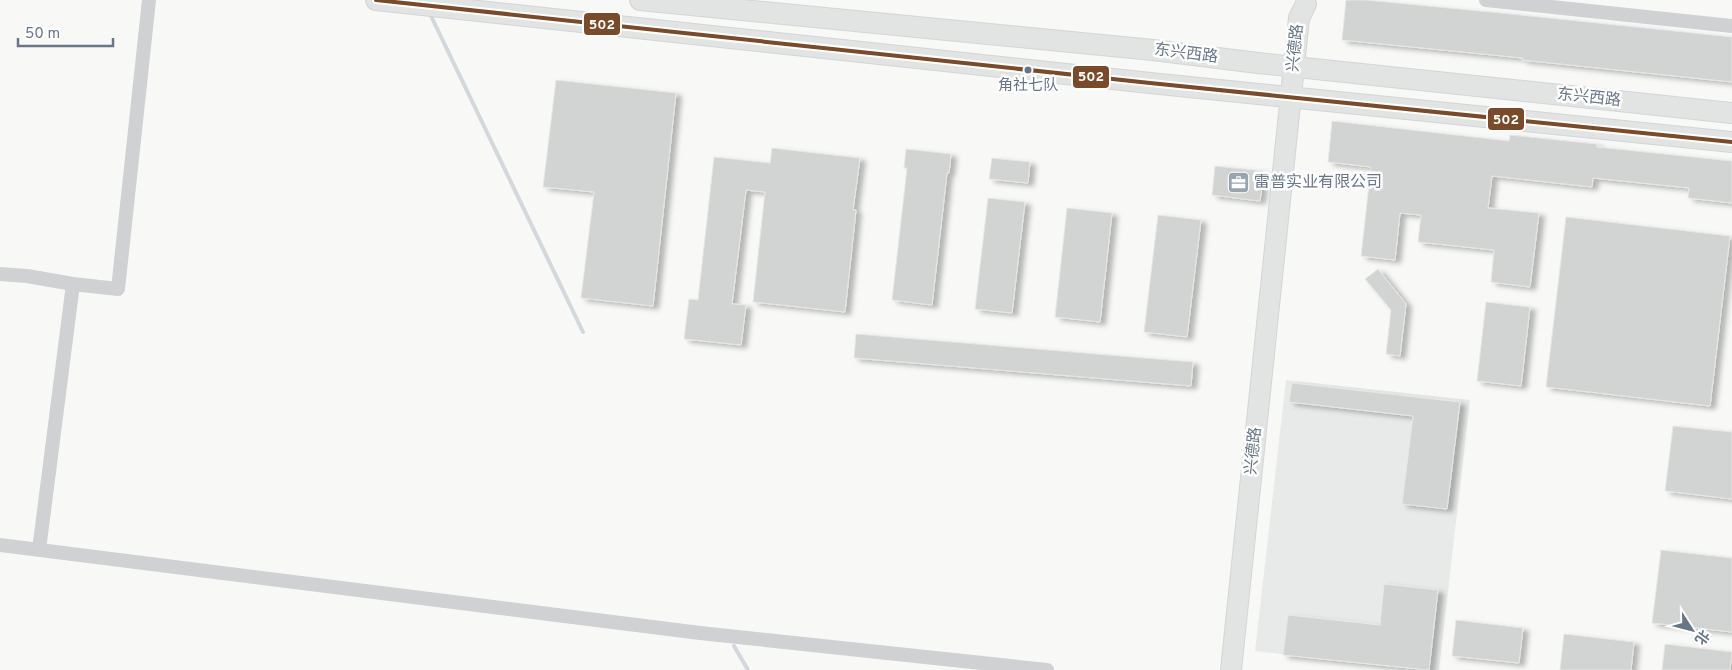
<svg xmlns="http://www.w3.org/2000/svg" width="1732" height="670" font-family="Overpass,'Noto Sans SC',sans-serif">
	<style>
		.built { fill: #e8eae9 }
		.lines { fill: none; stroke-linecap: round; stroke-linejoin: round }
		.stream { stroke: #d2d8db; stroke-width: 4 }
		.building { fill: #d2d3d3; stroke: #e7e7e6; filter: url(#shadow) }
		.secondary-casing { stroke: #d3d5d6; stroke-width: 22 }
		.street { stroke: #cfd1d2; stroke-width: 14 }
		.secondary { stroke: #e2e3e3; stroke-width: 20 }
		.bus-1-casing { stroke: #fff; stroke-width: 8 }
		.bus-1 { stroke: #7a4b2a; stroke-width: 4 }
		.bus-dot { fill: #677788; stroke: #fff; stroke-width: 2 }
		.labels { text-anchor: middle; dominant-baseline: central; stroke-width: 5; stroke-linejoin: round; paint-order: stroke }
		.bus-label { font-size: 15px; fill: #677788; stroke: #fff }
		.street-label { font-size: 16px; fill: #677788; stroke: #fff }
		.poi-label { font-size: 16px; fill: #677788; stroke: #fff; text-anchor: start }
		.line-badge { stroke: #fff; stroke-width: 2 }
		.badge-label { font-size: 14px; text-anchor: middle; font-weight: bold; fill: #fff }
	</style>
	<defs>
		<filter id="shadow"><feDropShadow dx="5.5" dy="3" stdDeviation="2.5" flood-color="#0004"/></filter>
	</defs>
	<rect width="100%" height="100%" fill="#f8f8f7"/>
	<path class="built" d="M1286,380L1470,400L1439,670H1422L1255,651Z"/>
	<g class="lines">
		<path class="stream" d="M431,16L583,332
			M734,646L748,670"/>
	</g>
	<path class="building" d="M1346,0H1366L1511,14L1732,37V82L1522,60L1523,58L1342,40Z
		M556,80L676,93L653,306L581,298L594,192L543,187Z
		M1332,121L1509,141L1510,135L1597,144V147L1732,161V203L1688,198L1689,188L1593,178L1592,187L1492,176L1488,208L1539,213L1530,287L1491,282L1494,250L1418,242L1421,215L1400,213L1395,260L1361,256L1371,167L1328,162Z
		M772,148L860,158L853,210H856L845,312L753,302L765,192L746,190L732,304L746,305L741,345L684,339L689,299L698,300L714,157L770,163Z
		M906,149L951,154L949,173H947L932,305L892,300L907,168H904Z
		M992,158L1030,162L1028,183L989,179Z
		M1215,166L1264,171L1260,201L1212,195Z
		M988,198L1025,202L1012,313L975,309Z
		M1067,208L1112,213L1100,322L1055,317Z
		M1158,215L1201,220L1187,337L1144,332Z
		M1566,217L1730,236L1710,406L1546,387Z
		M1378,269L1406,304L1400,356L1386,354L1391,310L1365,279Z
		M1486,302L1530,307L1521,386L1477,381Z
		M856,334L1193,362L1191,386L854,358Z
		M1292,383L1460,402L1447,509L1402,504L1413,416L1289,402Z
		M1673,426L1732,432V499L1665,491Z
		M1661,550L1732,558V632L1652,623Z
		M1384,584L1438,590L1429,670L1283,655L1288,615L1380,625Z
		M1456,620L1523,628L1519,663L1452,656Z
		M1564,634L1634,642L1631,670H1560Z
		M1665,644L1732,652L1730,670H1662Z"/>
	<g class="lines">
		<defs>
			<path id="secondary" d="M376,0L1150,83L1732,142
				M640,0L1153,50L1258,63L1732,113
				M1231,670L1299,18L1306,4"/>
		</defs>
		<use href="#secondary" class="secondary-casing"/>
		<path class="street" d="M1486,0L1732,26
			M0,274L27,276L73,284
			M0,545L700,633L1047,670
			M39,550L73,284L118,289L149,0"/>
		<use href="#secondary" class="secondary"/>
		<defs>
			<path id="bus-1" d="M376,0L1150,83L1732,142"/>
		</defs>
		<use href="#bus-1" class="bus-1-casing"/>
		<use href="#bus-1" class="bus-1"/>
	</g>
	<defs>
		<symbol id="office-square" viewBox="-11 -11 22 22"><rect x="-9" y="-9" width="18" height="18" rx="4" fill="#9aa4af" stroke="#fff"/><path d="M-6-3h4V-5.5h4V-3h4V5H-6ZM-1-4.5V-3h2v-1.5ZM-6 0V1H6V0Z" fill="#fff"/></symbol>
	</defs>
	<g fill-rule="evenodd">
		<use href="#office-square" x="1226" y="170" width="25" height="25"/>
	</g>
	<circle class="bus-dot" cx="1028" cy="70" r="4.5"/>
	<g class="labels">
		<g class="bus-label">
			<text x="1028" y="86">角社七队</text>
		</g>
		<g class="street-label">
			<text transform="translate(1296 48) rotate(-84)">兴德路</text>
			<text transform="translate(1186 54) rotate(7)">东兴西路</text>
			<text transform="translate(1589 98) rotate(6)">东兴西路</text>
			<text transform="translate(1254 451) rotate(-84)">兴德路</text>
		</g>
		<g class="poi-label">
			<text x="1254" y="183">雷普实业有限公司</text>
		</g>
	</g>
	<g class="line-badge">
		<rect x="583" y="12" width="38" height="24" rx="5" fill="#7a4b2a"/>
		<rect x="1072" y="65" width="38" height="24" rx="5" fill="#7a4b2a"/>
		<rect x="1487" y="107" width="38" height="24" rx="5" fill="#7a4b2a"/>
	</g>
	<g class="badge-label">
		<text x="602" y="29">502</text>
		<text x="1091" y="81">502</text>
		<text x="1506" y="124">502</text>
	</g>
	<g transform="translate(1692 630) rotate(126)" stroke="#ffffff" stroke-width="4" paint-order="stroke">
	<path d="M0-4L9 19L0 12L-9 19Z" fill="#677788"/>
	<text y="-8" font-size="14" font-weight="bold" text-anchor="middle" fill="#677788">北</text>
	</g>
	<path d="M18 38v8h95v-8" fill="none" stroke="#677788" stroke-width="2.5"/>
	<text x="25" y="38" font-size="15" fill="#677788" stroke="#ffffff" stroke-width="4" paint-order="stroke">50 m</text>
</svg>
